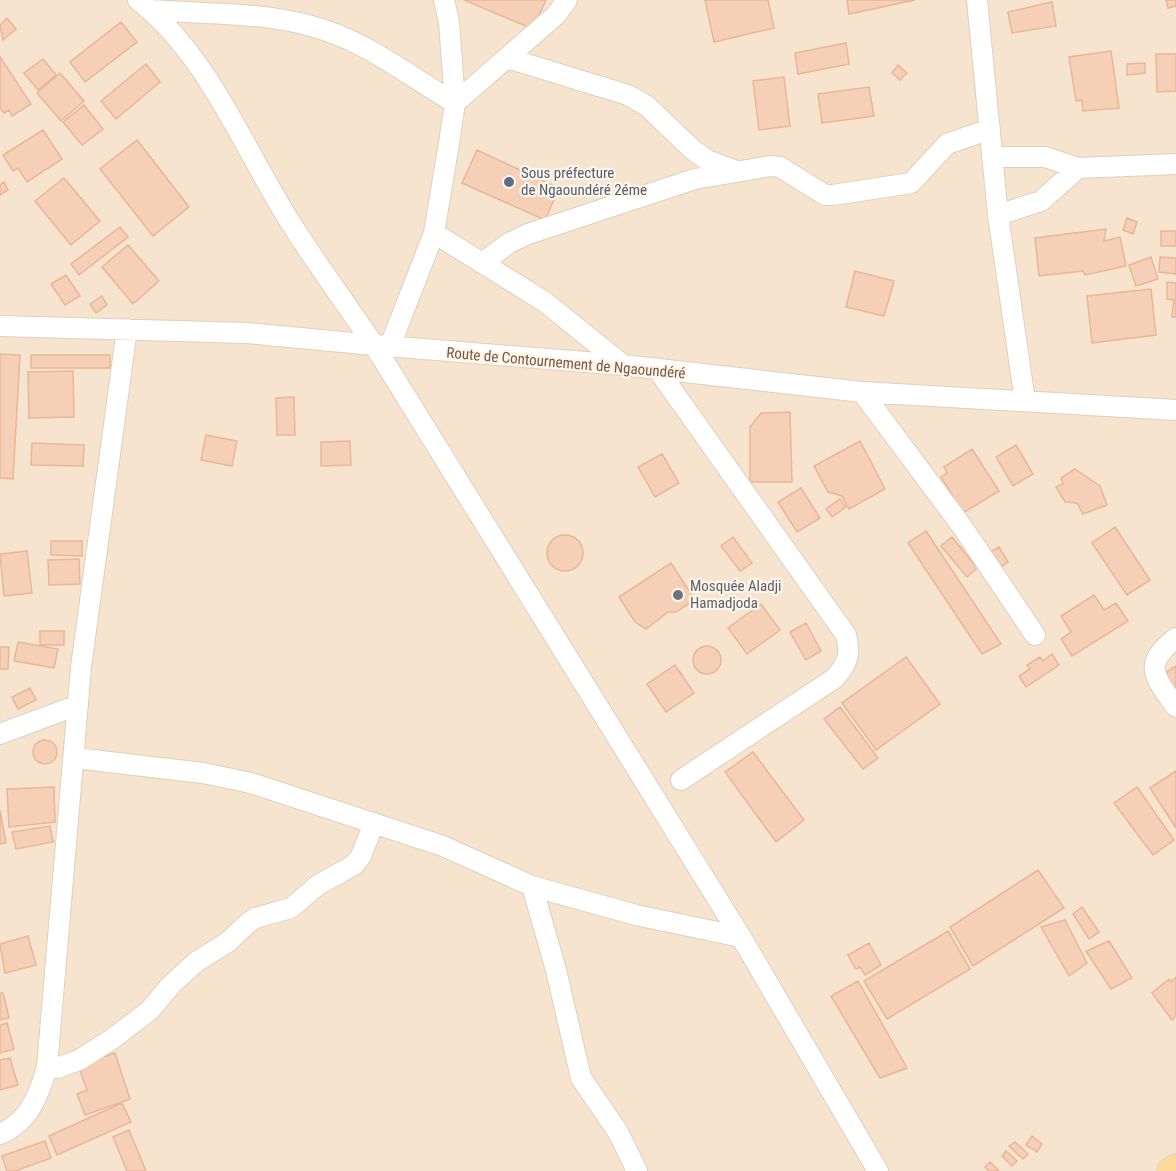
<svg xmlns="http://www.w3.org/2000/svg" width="1176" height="1171" font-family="'Roboto Condensed',sans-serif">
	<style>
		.residential { fill: #f6e4cf }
		.building { fill: #f5d0b7; stroke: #e9b696; stroke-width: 1.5 }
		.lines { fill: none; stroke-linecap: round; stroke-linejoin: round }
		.minor-casing { stroke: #e2cfbc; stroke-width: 22 }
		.major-casing { stroke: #ded7d3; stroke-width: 28 }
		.minor { stroke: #fff; stroke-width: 20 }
		.major { stroke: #ffd997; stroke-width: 26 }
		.service-dot { fill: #5c6f8a; stroke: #fff6e9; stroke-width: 2 }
		.worship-dot { fill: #6b7280; stroke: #fff6e9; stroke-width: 2 }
		.labels { text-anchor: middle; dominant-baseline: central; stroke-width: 4.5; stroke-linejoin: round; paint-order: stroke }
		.service-label { font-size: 15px; fill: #4e5e75; stroke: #fff6e9; text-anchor: start }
		.street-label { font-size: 15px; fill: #775846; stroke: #fff6e9 }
		.worship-label { font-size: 15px; fill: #5b616d; stroke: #fff6e9; text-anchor: start }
	</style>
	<rect width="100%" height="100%" fill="#fef3e1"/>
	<path class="residential" d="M0,0H1176V1171H0Z"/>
	<path class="building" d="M464,0H546L533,29Z
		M705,0H768L774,28L714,42Z
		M847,0H915L849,14Z
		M1166,0H1176V6L1168,8Z
		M1052,2L1056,26L1012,33L1008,12Z
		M7,18L16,29L3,40L0,25Z
		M121,22L137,42L85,82L70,62Z
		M846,43L849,64L798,74L795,53Z
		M1111,51L1119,108L1083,111L1082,100L1076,101L1069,57Z
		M1156,54H1176V91L1157,92Z
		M0,57L31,104L12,116L9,110L4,113L0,108Z
		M43,59L56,75L38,90L24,73Z
		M1145,63V73L1127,75V64Z
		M146,64L160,82L116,119L101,101Z
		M898,65L907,73L900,80L892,73Z
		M60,73L84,101L61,121L37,93Z
		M784,77L790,126L759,130L753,81Z
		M869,87L874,116L822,123L818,94Z
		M84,105L103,129L82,145L63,122Z
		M43,130L62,159L27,182L18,168L13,171L3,155Z
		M137,140L189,207L153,236L100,169Z
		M477,150L559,188L545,220L462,183Z
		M64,178L100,221L71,245L35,201Z
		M4,182L8,190L0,195V185Z
		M1127,218L1137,222L1133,234L1123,230Z
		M120,227L128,237L79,275L71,264Z
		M1106,229L1104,241L1120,237L1126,266L1085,275L1083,271L1039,276L1035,238Z
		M1161,231H1176V246H1161Z
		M128,245L159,281L133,304L102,267Z
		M1151,257L1158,279L1136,286L1129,265Z
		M1160,257L1176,258V274L1159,272Z
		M855,271L894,281L884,316L846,307Z
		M66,275L80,296L65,305L51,284Z
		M1167,282L1176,283V317H1172L1174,300L1167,299Z
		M1151,289L1156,335L1092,343L1087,296Z
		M102,296L107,305L96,313L90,304Z
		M0,354L20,355L13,479L0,478Z
		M31,355H110V368H31Z
		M73,371L74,417L29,418L28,372Z
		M294,397L295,435H277L276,398Z
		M790,412L792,482H750V427L761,413Z
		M206,435L237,441L232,466L201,460Z
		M350,441L351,465L321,466V442Z
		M860,441L885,489L849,509L842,496L828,492L814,466Z
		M32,443L84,445L83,466L31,465Z
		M1016,445L1033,474L1013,486L996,457Z
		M972,449L999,491L963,513L941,477L947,473L944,467Z
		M662,454L679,483L655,497L638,467Z
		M1075,469L1100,486L1107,505L1083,514L1077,503L1065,502L1056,487L1063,484L1061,478Z
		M801,488L820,518L797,532L778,502Z
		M840,499L846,507L832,517L826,509Z
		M1115,527L1150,580L1127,595L1092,543Z
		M926,531L1001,644L982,654L908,543Z
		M547 553a18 18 0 1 1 36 0a18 18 0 1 1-36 0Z
		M733,537L752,563L740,571L721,546Z
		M952,537L977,568L967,577L941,546Z
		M51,541H82V556L51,555Z
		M999,547L1008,562L997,569L987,554Z
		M27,551L32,593L4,596L0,554Z
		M79,559L80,584L49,585L48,560Z
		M671,563L695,600L676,612H668L646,629L635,622L619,597Z
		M1094,595L1104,610L1116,603L1128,621L1072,656L1061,639L1071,632L1061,616Z
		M761,604L780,630L747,654L728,628Z
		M806,623L821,651L806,660L790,632Z
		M40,631H64V645H40Z
		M18,642L58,649L54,668L14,661Z
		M693 660a14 14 0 1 1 28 0a14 14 0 1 1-28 0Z
		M0,647H9L8,669H0Z
		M1052,654L1059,665L1026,687L1019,676L1030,669L1027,665L1040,657L1043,661Z
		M906,657L940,704L876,750L842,703Z
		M675,665L694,693L666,712L647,684Z
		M1176,666V690L1165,673Z
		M30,688L36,700L18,709L12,697Z
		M840,707L878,758L863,769L824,719Z
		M33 752a12 12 0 1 1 24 0a12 12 0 1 1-24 0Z
		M753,752L804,820L776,842L725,772Z
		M1176,771V828L1150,788Z
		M54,787L55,822L9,827L7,789Z
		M1137,787L1174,840L1153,855L1114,803Z
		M0,810L6,843L0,844Z
		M50,826L53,842L16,849L12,832Z
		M1038,870L1064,908L973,966L950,927Z
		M1082,907L1099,932L1089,939L1073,914Z
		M1065,920L1087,963L1069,976L1041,927Z
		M948,931L970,969L887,1019L864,981Z
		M28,936L36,965L5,973L0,944Z
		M1109,941L1132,978L1111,989L1086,951Z
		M869,943L881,965L865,975L860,967L856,969L848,955Z
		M1176,977V1016L1172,1020L1152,993L1169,979L1171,982Z
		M858,981L907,1068L880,1078L831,996Z
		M0,993H3L9,1018L0,1020Z
		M7,1023L14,1049L0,1053V1025Z
		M115,1053L130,1099L85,1115L77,1094L87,1090L78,1065Z
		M10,1058L18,1085L0,1090V1060Z
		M122,1103L131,1122L57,1155L49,1136Z
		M129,1130L146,1171H127L113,1137Z
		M1032,1136L1042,1144L1037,1152L1026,1145Z
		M45,1141L51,1158L15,1171H7L2,1156Z
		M1015,1142L1028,1154L1023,1159L1009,1146Z
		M1006,1151L1017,1161L1012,1166L1002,1156Z
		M990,1162L999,1171H989L985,1167Z"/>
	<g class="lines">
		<defs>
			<path id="minor" d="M138,0C210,57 244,150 292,225C318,266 347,305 374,345L623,365L862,392L1176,410
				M977,0L998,215L1025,401
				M151,10C204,14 260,12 311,26C363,39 409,76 455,103
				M507,58L628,95L647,106L693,150L707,160L736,171
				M455,103L556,15L567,0
				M992,157H1045L1078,168L1176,164
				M998,215L1041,201L1078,168
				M434,233L545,302L623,365
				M482,263L509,243L528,234L695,179L770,166L780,167L825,195H833L911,183L947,144L990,129
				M0,326L247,333L374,345L741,937L878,1171
				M390,346L434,233L449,143L455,103L449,22L444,0
				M658,370L846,635C851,654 848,663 835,678L681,780
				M862,392L961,525L1035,635
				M1176,638C1141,665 1155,677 1176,707
				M0,734L78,705
				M75,758L203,773L251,783L443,846L532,886L636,915L741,937
				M532,886L556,970L581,1078L618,1132L637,1171
				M47,1067L57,1068L79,1060L112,1039L150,1010L170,986L196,962L228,942L247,924L255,918L291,908L318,885L354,865L361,856L374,823
				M0,1134C29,1122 39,1095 47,1067L81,667L127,329"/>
			<path id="major" d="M1170,1171L1176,1167"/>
		</defs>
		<use href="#minor" class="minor-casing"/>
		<use href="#major" class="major-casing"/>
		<use href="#minor" class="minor"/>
		<use href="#major" class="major"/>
	</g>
	<circle class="service-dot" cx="509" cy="182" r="6"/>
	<circle class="worship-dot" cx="678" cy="595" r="6"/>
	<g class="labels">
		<g class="service-label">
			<text x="521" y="173">Sous préfecture<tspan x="521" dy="17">de Ngaoundéré 2éme</tspan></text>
		</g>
		<g class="street-label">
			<text transform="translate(566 363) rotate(5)">Route de Contournement de Ngaoundéré</text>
		</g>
		<g class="worship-label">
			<text x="690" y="586">Mosquée Aladji<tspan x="690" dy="17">Hamadjoda</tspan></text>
		</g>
	</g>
</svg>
